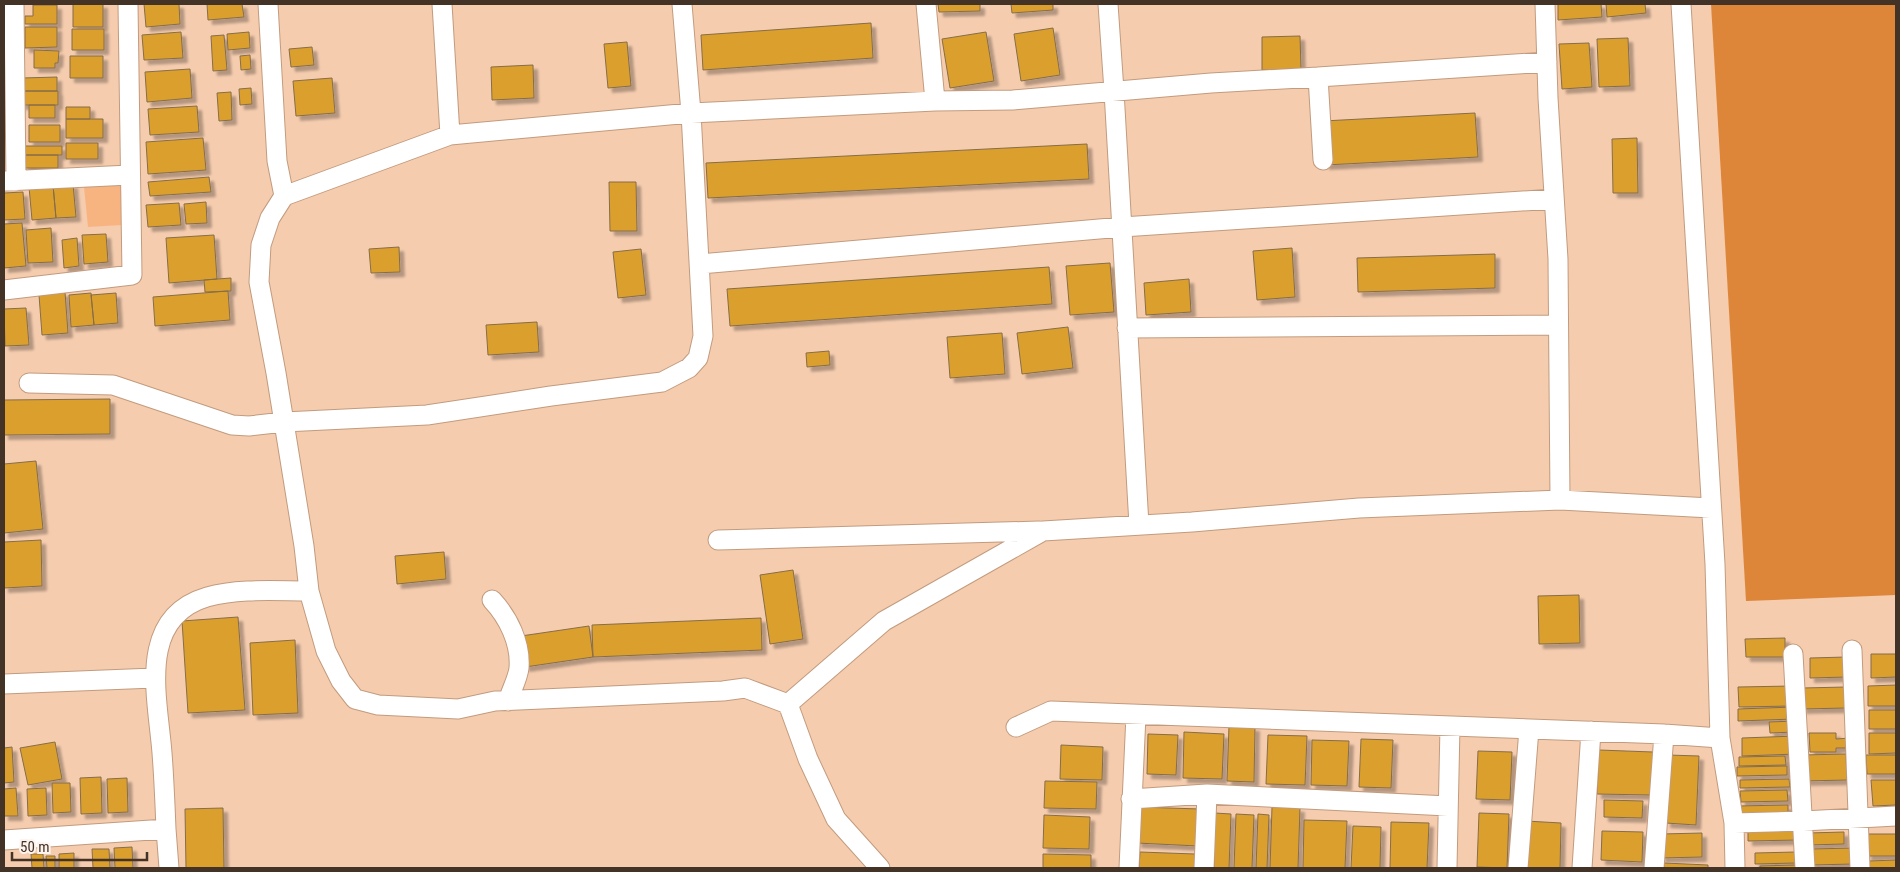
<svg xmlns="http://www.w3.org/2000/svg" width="1900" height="872" font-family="'Roboto Condensed',sans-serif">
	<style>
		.green { fill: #f8b480 }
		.forest { fill: #dd8539 }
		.building { fill: #db9f2f; stroke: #866d48; filter: url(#shadow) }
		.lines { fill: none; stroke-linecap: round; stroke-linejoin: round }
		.minor-casing { stroke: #c29b7e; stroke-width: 21 }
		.minor { stroke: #fff; stroke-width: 19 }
	</style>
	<defs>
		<filter id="shadow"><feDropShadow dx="4.5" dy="4.5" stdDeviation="1" flood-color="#0004"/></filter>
	</defs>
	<rect width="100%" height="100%" fill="#f5ccae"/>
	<path class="green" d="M124,182L122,225L88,227L84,187Z"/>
	<path class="forest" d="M1711,4H1896V595L1746,601Z"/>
	<path class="building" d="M73,4H103V27H73Z
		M144,4H179L180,24L146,27Z
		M207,4H242L244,17L208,20Z
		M938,4H980V11L939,12Z
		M1011,4H1053V10L1012,13Z
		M1558,4H1601L1602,17L1558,20Z
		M1606,4H1645L1646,13L1607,17Z
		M33,5H57V24H25V16H33Z
		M871,23L873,58L703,70L701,35Z
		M25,27H57V47L25,48Z
		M1053,28L1060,75L1021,81L1014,34Z
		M72,29H104V50H72Z
		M181,32L183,58L144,60L142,35Z
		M249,32L250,48L228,50L227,34Z
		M986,32L994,81L950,88L942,39Z
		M224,35L227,70L213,71L211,36Z
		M1300,36L1301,69L1262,70V37Z
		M1628,38L1630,86L1599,87L1597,39Z
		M627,42L631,86L608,88L604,44Z
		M1589,43L1592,87L1562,89L1559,44Z
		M312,47L314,65L291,67L289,49Z
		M34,50L59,51L58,63H55V68H34Z
		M250,55L251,69L241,70L240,56Z
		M70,56H103V78H70Z
		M533,65L534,98L492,100L491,67Z
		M190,69L192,98L147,102L145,72Z
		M57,77V91H21L22,78Z
		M332,78L335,113L296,116L293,81Z
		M251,88L252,104L240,105L239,89Z
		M21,91H58V105H21Z
		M231,92L232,120L219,121L217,93Z
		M29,105H55V118H29Z
		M197,106L199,132L150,135L148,109Z
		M66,107H90V119H66Z
		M1475,113L1478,157L1325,165L1323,121Z
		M66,119H103V138H66Z
		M29,125H60V142H29Z
		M203,138L206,170L148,174L146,142Z
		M1637,138L1638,193H1613L1612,139Z
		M66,143H98V159H66Z
		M1087,144L1089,179L708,198L706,163Z
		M24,146H62V155H24Z
		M24,155H58V168H24Z
		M209,177L211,192L150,196L148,182Z
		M609,182H636L637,231H610Z
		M73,184L76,217L56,218L53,185Z
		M53,185L56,218L32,220L29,187Z
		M23,192L25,219L4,220V193Z
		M206,202L207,223L186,224L184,204Z
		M179,203L181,225L148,227L146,205Z
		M22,223L26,266L4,268V224Z
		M51,228L53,262L28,263L26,230Z
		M106,234L108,262L84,264L82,235Z
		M214,235L217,279L169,283L166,238Z
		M77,238L79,266L64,268L62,240Z
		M399,247L400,272L371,273L369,249Z
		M1292,248L1295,297L1257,300L1253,251Z
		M641,249L646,295L618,298L613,252Z
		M1495,254V288L1358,292L1357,258Z
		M1110,263L1114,312L1070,315L1066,266Z
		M1049,267L1052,304L730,326L727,289Z
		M231,278V291L205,292L204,280Z
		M1189,279L1191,312L1146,315L1144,283Z
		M228,291L230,320L155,326L153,297Z
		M65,292L68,333L42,335L39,295Z
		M91,293L94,325L71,327L69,295Z
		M116,293L118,323L94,325L91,295Z
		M26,308L29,345L5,346L4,309Z
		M537,322L539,352L488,355L486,325Z
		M1068,327L1073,368L1022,374L1017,333Z
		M1002,333L1005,374L950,378L947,337Z
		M829,351L830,365L807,367L806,353Z
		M110,399V434L4,435V400Z
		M36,461L43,529L4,533V464Z
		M41,540L42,586L4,588V542Z
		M444,552L446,579L397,584L395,556Z
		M793,570L803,639L770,644L760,575Z
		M1579,595L1580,643L1539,644L1538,596Z
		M238,617L245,710L188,713L182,621Z
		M761,618L762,650L593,657L592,625Z
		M589,626L593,657L525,667L521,636Z
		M1785,638V657H1746L1745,639Z
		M295,640L298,713L253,715L250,643Z
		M1871,654H1896V677L1871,678Z
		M1846,657L1847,677L1810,678V658Z
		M1896,685V706H1868V686Z
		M1792,686V706L1739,707L1738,687Z
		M1846,687V708L1802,709V688Z
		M1794,707V719L1738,721V709Z
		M1869,710H1896V729H1869Z
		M1795,721V732L1770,733L1769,722Z
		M1229,726L1255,727L1254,782L1227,781Z
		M1184,732L1224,734L1222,779L1183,778Z
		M1809,733H1836V739L1850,738V748H1836V752H1810Z
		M1869,733H1896V753L1869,754Z
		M1148,734L1178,735L1176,775L1147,774Z
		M1268,735L1307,736L1305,785L1266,784Z
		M1796,736L1797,754L1742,756V738Z
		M1361,739L1393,740L1391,788L1359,787Z
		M1312,740L1349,741L1347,786L1311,785Z
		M55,742L62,779L28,785L20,748Z
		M1061,745L1103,747L1102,780L1060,779Z
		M12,747L14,782L4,783V748Z
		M1599,750L1653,752L1651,795L1597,794Z
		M1478,751L1512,752L1510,800L1476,799Z
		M1846,754L1847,780L1803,781L1802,755Z
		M1668,755L1699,756L1696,825L1666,823Z
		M1866,755H1896V774H1867Z
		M1785,756L1786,765L1739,766V757Z
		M1787,766V775L1737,776V767Z
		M101,777L102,813L81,814L80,778Z
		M127,778L128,812L108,813L107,779Z
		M1789,779L1790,787L1740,788V780Z
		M1871,780H1896V805L1873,806Z
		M1045,781L1097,782L1096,809L1044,808Z
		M52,783H70L71,812L53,813Z
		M16,788L18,816H4V789Z
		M46,788L47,815L28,816L27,789Z
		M1787,790L1788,801L1741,802L1740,791Z
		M1604,800L1643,801L1642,818L1604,817Z
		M1788,805V815L1738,816L1737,806Z
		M1138,807L1200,809L1198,846L1137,843Z
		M1272,807L1300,808L1298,868H1270Z
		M223,808L224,868H186L185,809Z
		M1215,813L1231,814L1229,868H1214Z
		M1479,813L1509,814L1507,868L1477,867Z
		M1236,814L1254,815L1252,868H1234Z
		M1258,814L1269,815L1267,868H1256Z
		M1044,815L1090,817L1089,849L1043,848Z
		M1304,820L1347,821L1345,868H1303Z
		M1526,821L1561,823L1560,868H1524Z
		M1391,822L1429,823L1427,868H1390Z
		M1353,826L1381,827L1380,868H1351Z
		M1798,830V840L1748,841V831Z
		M1602,831L1643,832L1642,862L1601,860Z
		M1844,832V844L1808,845V833Z
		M1702,833V857L1661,858V834Z
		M1867,834H1896V856H1867Z
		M132,847L133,868H115L114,848Z
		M1854,848V864L1811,865V849Z
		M92,849H109L110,868H93Z
		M1140,852L1195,854V868H1139Z
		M1796,852V863L1755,864V853Z
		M74,853V868H59V854Z
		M31,854H43L44,868H32Z
		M1043,854L1091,855V868H1043Z
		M46,856H55V868H47Z
		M1896,860V868H1869V861Z
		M1664,863L1708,865V868H1664Z
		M1795,865L1796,868H1760V866Z"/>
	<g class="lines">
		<defs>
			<path id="minor" d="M14,4L16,181
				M268,4L277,161L284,196
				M442,4L450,135
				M926,4L935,101
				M1108,4L1114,91L1139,525
				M1545,4L1548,98L1558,259L1560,500
				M1681,4L1715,564L1720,738L1734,823L1735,868
				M1318,77L1547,62
				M5,181L130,175
				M700,264L1122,227L1554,199
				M4,290L132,275L128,4
				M1127,328L1558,325
				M29,383L113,385L232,425L249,426L284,422L427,415L551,396L662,382L689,368L698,358L703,336L691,113L682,4
				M718,540L1039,531
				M492,600C508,617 521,643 519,668C518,678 511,691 508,701
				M1852,650L1860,868
				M1793,654L1805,868
				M4,684L154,678
				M788,704L884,621L1043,531L1192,522L1359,508L1560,500L1711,508
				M1016,727L1051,711L1664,734L1720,738
				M1131,799L1207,794L1448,806
				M1734,823L1803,821L1896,816
				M166,829L169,868
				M4,840L166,829C165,804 164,778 162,753C158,699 136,618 207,597C240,588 275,591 309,591
				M880,868L836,819L808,759L788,704L745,688L723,691L495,701L458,709L378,705L355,699L341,681L326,651L309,591L304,546L276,373L259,282L261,245L270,218L284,196L450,135L691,113L935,101L1013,100L1211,83L1318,77L1323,160
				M1129,868L1136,715
				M1204,868L1207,794
				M1447,868L1450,726
				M1518,868L1529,729
				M1582,868L1591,731
				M1654,868L1664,734"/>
		</defs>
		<use href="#minor" class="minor-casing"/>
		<use href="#minor" class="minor"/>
	</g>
	<rect width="1900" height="872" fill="none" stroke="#433226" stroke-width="10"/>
	<path d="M12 852v8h135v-8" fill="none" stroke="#433226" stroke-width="2.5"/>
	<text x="20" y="852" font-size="15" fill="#433226" stroke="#fdf4ee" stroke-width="4" paint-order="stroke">50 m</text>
</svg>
